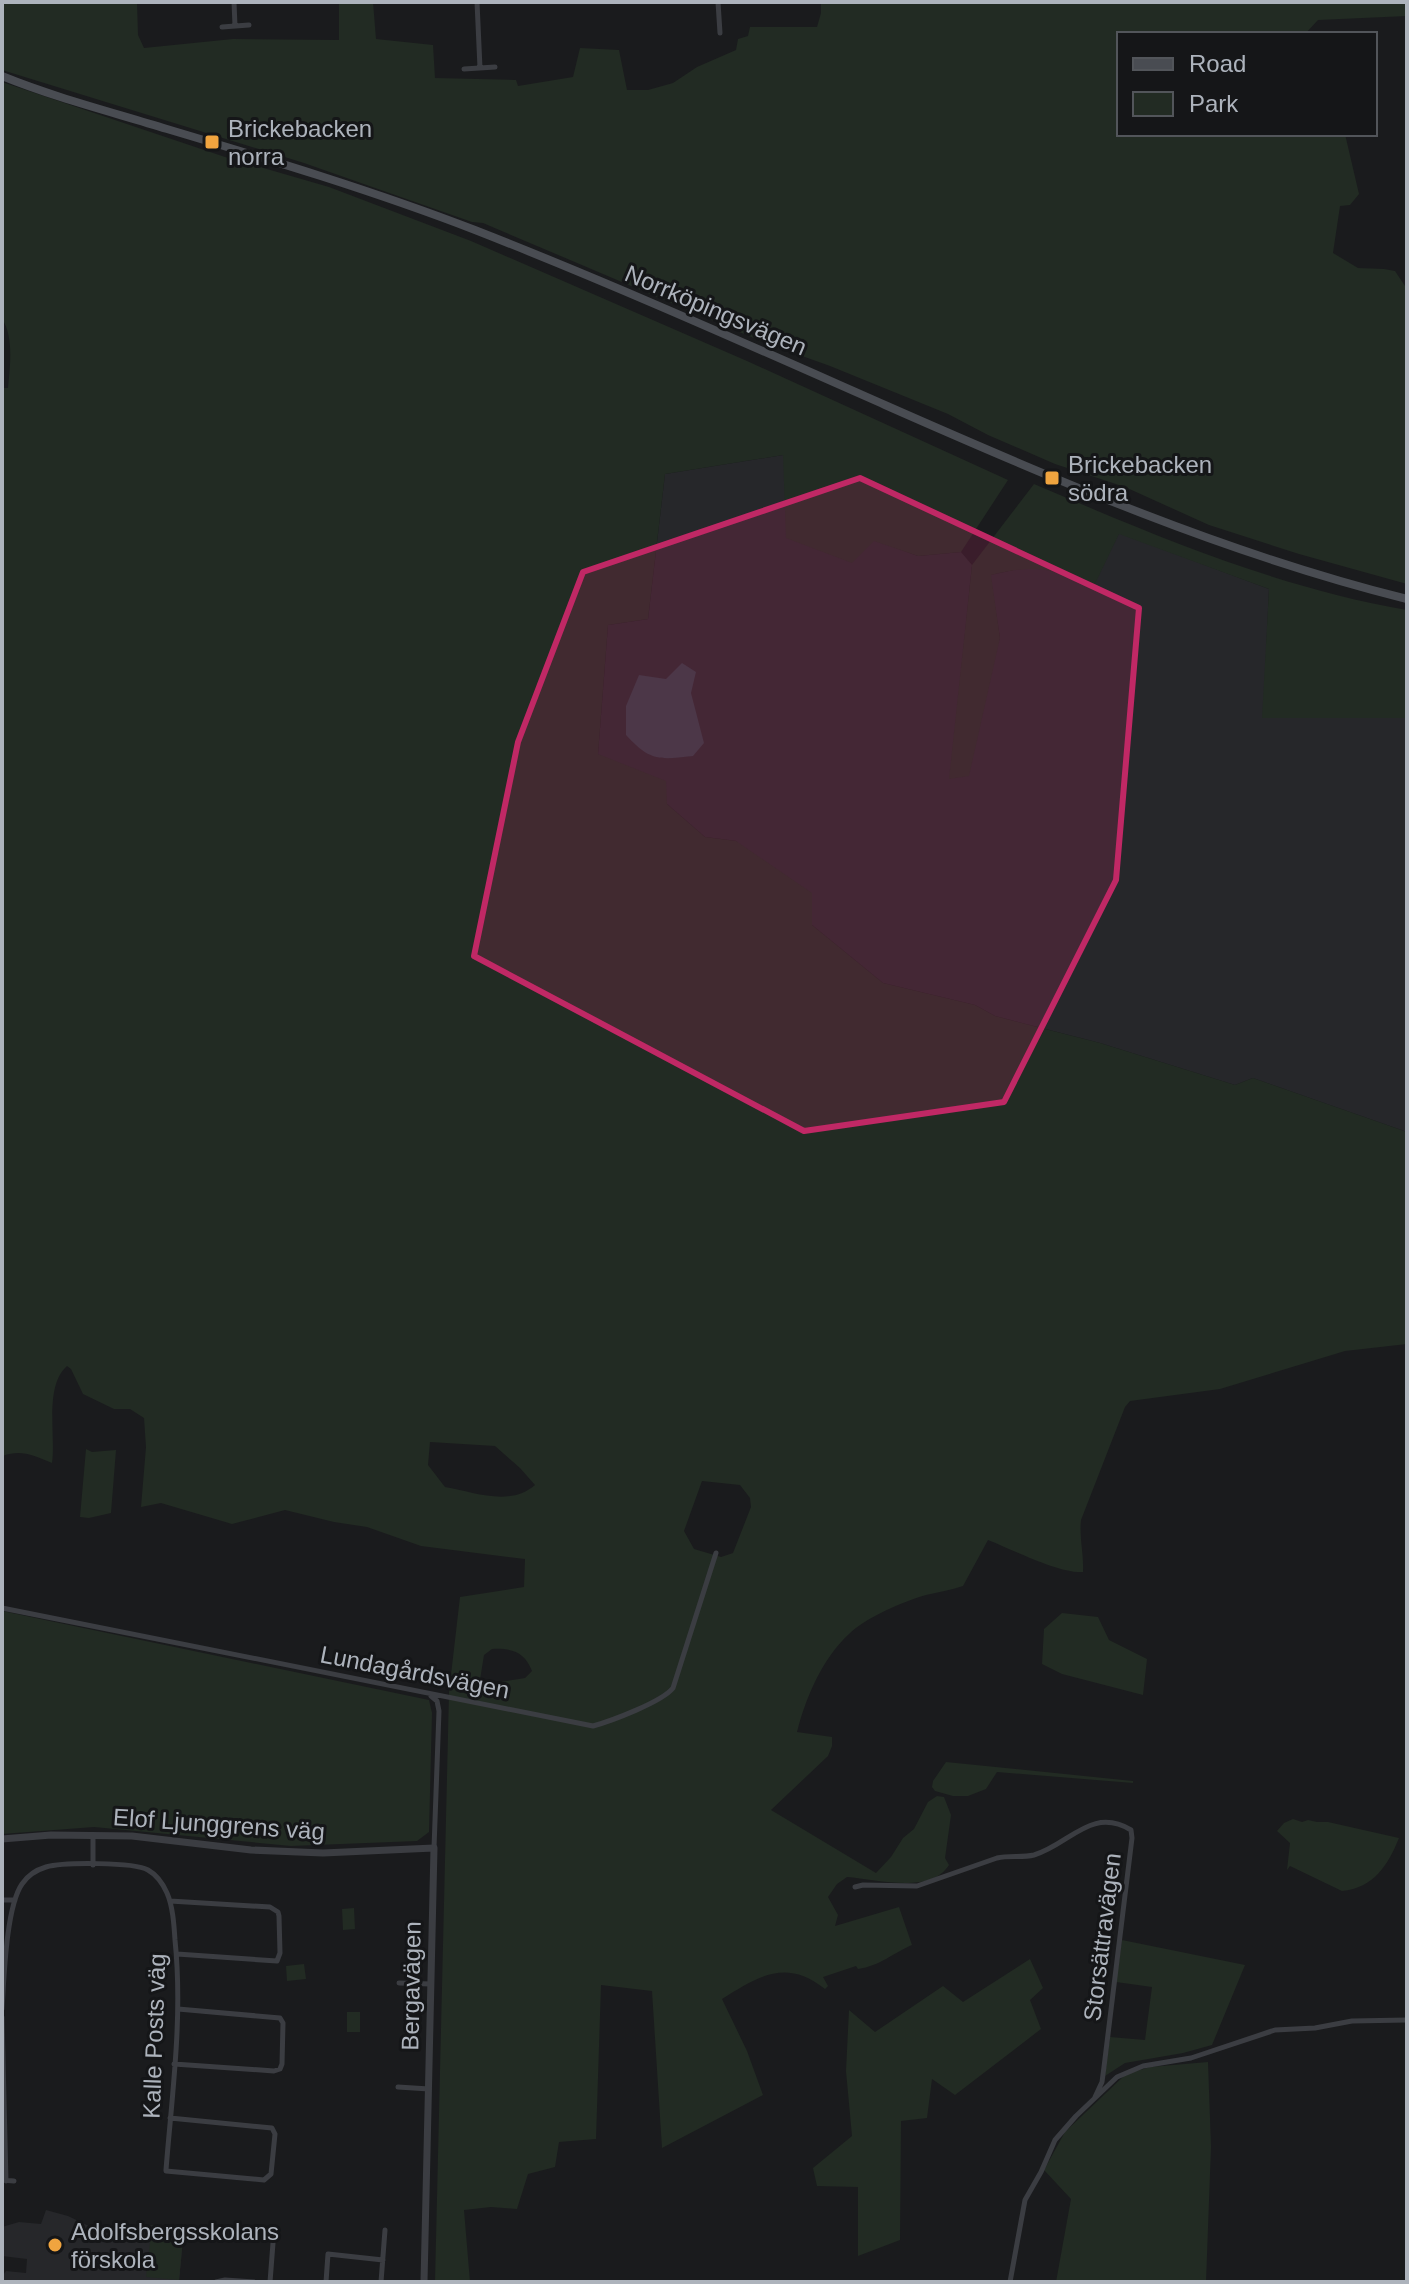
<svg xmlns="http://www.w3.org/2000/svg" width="1409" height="2284" font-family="Arial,sans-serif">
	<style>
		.built { fill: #26272a }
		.green { fill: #222b23; fill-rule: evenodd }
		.water { fill: #303b41 }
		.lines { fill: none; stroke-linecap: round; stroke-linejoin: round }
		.minor { stroke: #3b3d42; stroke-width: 5 }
		.tertiary { stroke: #3b3d42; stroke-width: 7 }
		.secondary { stroke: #494c52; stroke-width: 8 }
		.marked { fill: #c02865; fill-opacity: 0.2; stroke: #c02865; stroke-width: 6; stroke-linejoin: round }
		.poi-dot { fill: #f0a43f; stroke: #151618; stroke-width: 3 }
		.labels { text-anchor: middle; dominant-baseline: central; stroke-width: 6; stroke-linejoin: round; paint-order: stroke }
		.poi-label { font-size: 24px; fill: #adb3bc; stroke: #151618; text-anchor: start }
		.street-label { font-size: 24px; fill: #adb3bc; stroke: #151618 }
	</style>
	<rect width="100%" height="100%" fill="#1a1b1d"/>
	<path class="built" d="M783,455L874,540L918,556L961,552L972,565L950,779L1000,638L990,575L1027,567L1055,570L1093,586L1119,533L1269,589L1263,718H1407V1132L1253,1078L1235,1085L1100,1043L995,1016L975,1005L883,983L812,925L736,841L705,837L667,804L598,754L608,625L648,619L665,474Z
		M46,2210L68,2216L93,2228V2232L108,2233L152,2225L184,2228L179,2282H3V2275L6,2271L26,2273L27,2259L2,2256V2227L19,2222L41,2224Z"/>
	<path class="green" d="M2,2H137L138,35L144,48L233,39L339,40V2H373L376,39L433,45L435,78L516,80L518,86L573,77L580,48L619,50L627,90H648L673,83L697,67L736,50L738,39L748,36L750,27H817L821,13V2H1407V16L1318,20L1305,34H1119V134H1266L1274,136L1286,134H1345L1359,194L1350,205L1340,206L1333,253L1358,268L1384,269L1395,271L1407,289V584L1299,554L1209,525L1125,487L1055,464L988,435L948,414L830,366L763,342L483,223L472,222L304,163L2,70Z
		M2,82L225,157L329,187L471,241L747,361L1008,480L961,552L918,556L874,541L852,563L786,538L783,455L665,474L648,619L608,625L598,754L666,781L667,804L705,837L736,841L812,893V925L883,983L975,1005L995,1016L1100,1043L1235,1085L1253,1078L1407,1132V1344L1345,1351L1220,1389L1130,1401L1125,1407L1081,1520C1079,1538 1084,1554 1083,1572C1060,1574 1011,1549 988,1540L963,1586C951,1590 938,1592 926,1595C904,1601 865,1618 849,1634C822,1659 806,1697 797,1732L832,1737V1746L828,1756L771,1810L876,1873L891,1857L903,1838L914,1829L928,1802L937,1796L944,1797L951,1815L945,1858L949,1865C930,1895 877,1879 847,1877L837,1884L828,1897L838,1915L835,1926L899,1907L912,1945C893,1953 880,1966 858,1969L856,1966L823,1977L828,1986L825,1989C786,1958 759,1976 722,1999L747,2051L763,2095L662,2148L652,1991L601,1985L596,2139L559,2142L555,2167L528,2174L517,2209L491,2207L464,2210L470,2282H435L449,1692L460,1597L524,1587L525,1559L421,1546L367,1527L334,1522L285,1510L232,1524L161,1503L141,1507L146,1447L144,1418L130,1409H114L83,1394L71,1369L67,1366C44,1386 56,1436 52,1463C34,1456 21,1449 3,1456L2,1459V388H8C10,367 14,336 2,319ZM430,1442L495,1446L520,1468L535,1485C510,1507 474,1492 445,1487L428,1465ZM702,1481L740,1485L750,1498L751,1507L733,1553L721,1557L694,1549L684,1531ZM492,1649C512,1648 525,1652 532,1671L525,1678L483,1685L480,1680L484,1655Z
		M1034,484C1156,536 1275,587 1407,610V718H1262L1269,589L1119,534L1094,586C1049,568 1038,564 991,575L1000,638L969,776L949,779L972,565Z
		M86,1449L92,1452L116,1450L111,1513L89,1518L80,1517Z
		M2,1611L429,1700L432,1713L429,1832L417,1841L291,1846L94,1827L2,1834Z
		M1062,1613L1098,1617L1109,1640L1147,1659L1143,1695L1062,1674L1042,1664L1044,1629Z
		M946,1762L1133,1781V1783L997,1772L986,1789L968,1796H953L935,1791L932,1787L933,1781Z
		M1293,1819L1302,1822L1308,1820L1317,1822H1328L1399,1838C1388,1865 1374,1888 1342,1891L1290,1866L1287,1870L1290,1843L1277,1831L1284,1823Z
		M354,1908L355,1929L343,1930L342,1909Z
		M1122,1940L1245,1965L1212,2045L1183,2053L1125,2063L1105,2076L1110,2037L1145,2040L1152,1987L1116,1982Z
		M1030,1959L1043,1988L1030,2000L1041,2029L955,2095L932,2079L927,2118L901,2121L900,2240L858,2256V2187L817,2186L813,2168L852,2136L846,2071L849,2010L875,2032L943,1986L963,2002Z
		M304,1964L306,1979L287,1981L286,1966Z
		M347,2012H360V2032H347Z
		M1208,2062L1211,2147L1206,2282H1056L1071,2199L1044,2170L1065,2132L1126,2074L1150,2067Z
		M152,2225L184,2228L179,2280L146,2277Z"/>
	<path class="water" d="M682,663L696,672L691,693L704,743L693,756C658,760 650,761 626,735V706L639,675L666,679Z"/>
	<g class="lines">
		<path class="minor" d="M234,2L235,26
			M477,2L480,68
			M718,2L720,33
			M222,27L249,25
			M464,69L495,67
			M2,1608L593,1726C611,1721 662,1702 673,1688L716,1553
			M431,1696L437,1701L439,1711L434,1848
			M93,1835V1865
			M855,1887L863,1885L917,1886L997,1858C1009,1855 1022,1858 1034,1855C1069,1845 1091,1806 1131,1830L1132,1838L1104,2067L1102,2082L1095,2097
			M2,1900H15
			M170,1901L270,1907L278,1912L279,1916L280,1953L277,1961L177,1954
			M399,1983L431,1984
			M2,2009C4,1979 6,1907 22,1884C28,1875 36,1870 46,1867C63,1862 134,1862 148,1870C157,1875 163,1884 167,1893C173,1907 174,1925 175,1940C183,2017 172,2094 166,2170V2171L264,2180L271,2174L275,2134L272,2128L170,2118
			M2,2017L6,2181
			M174,2064L274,2071L280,2069L282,2064L283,2023L280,2018L178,2009
			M398,2087L429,2089
			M2,2180L14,2181
			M216,2282L225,2280L254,2282
			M270,2282L273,2243
			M326,2282L328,2254L383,2260
			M381,2282L385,2230
			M1010,2282L1025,2200L1041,2172L1055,2140L1076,2116L1117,2077L1143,2066L1191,2058L1275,2030L1315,2028L1352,2021L1407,2020"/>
		<path class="tertiary" d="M2,1839L51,1835L132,1836L251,1850L323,1853L434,1848L424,2282"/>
		<path class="secondary" d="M2,76C56,98 112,112 167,129C271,160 374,191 475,230C613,284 749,345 885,405C1055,480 1226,554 1407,599"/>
	</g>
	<path class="marked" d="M860,478L1139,608L1116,880L1004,1102L804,1131L474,956L518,742L583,572Z"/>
	<g class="poi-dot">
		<rect x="204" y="134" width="16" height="16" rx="4"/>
		<rect x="1044" y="470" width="16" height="16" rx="4"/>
		<circle cx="55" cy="2245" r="8"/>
	</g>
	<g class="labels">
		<g class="poi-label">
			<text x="228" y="128">Brickebacken<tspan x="228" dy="28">norra</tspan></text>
			<text x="1068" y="464">Brickebacken<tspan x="1068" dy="28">södra</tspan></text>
			<text x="71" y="2231">Adolfsbergsskolans<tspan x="71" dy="28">förskola</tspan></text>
		</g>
		<g class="street-label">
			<text transform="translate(716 310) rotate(23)">Norrköpingsvägen</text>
			<text transform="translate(415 1672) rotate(11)">Lundagårdsvägen</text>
			<text transform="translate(219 1824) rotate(4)">Elof Ljunggrens väg</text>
			<text transform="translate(1102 1937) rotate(-83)">Storsättravägen</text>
			<text transform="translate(411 1986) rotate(-89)">Bergavägen</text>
			<text transform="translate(154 2036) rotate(-88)">Kalle Posts väg</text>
		</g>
	</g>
	<rect width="1409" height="2284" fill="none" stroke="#adb3bc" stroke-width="8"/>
	<rect x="1117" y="32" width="260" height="104" fill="#151618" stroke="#52555a" stroke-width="2"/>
	<rect x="1133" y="58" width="40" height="12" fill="#494c52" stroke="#52555a" stroke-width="2"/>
	<text x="1189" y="72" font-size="24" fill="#adb3bc">Road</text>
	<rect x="1133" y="92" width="40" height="24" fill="#222b23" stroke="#52555a" stroke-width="2"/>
	<text x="1189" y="112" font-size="24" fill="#adb3bc">Park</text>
</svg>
